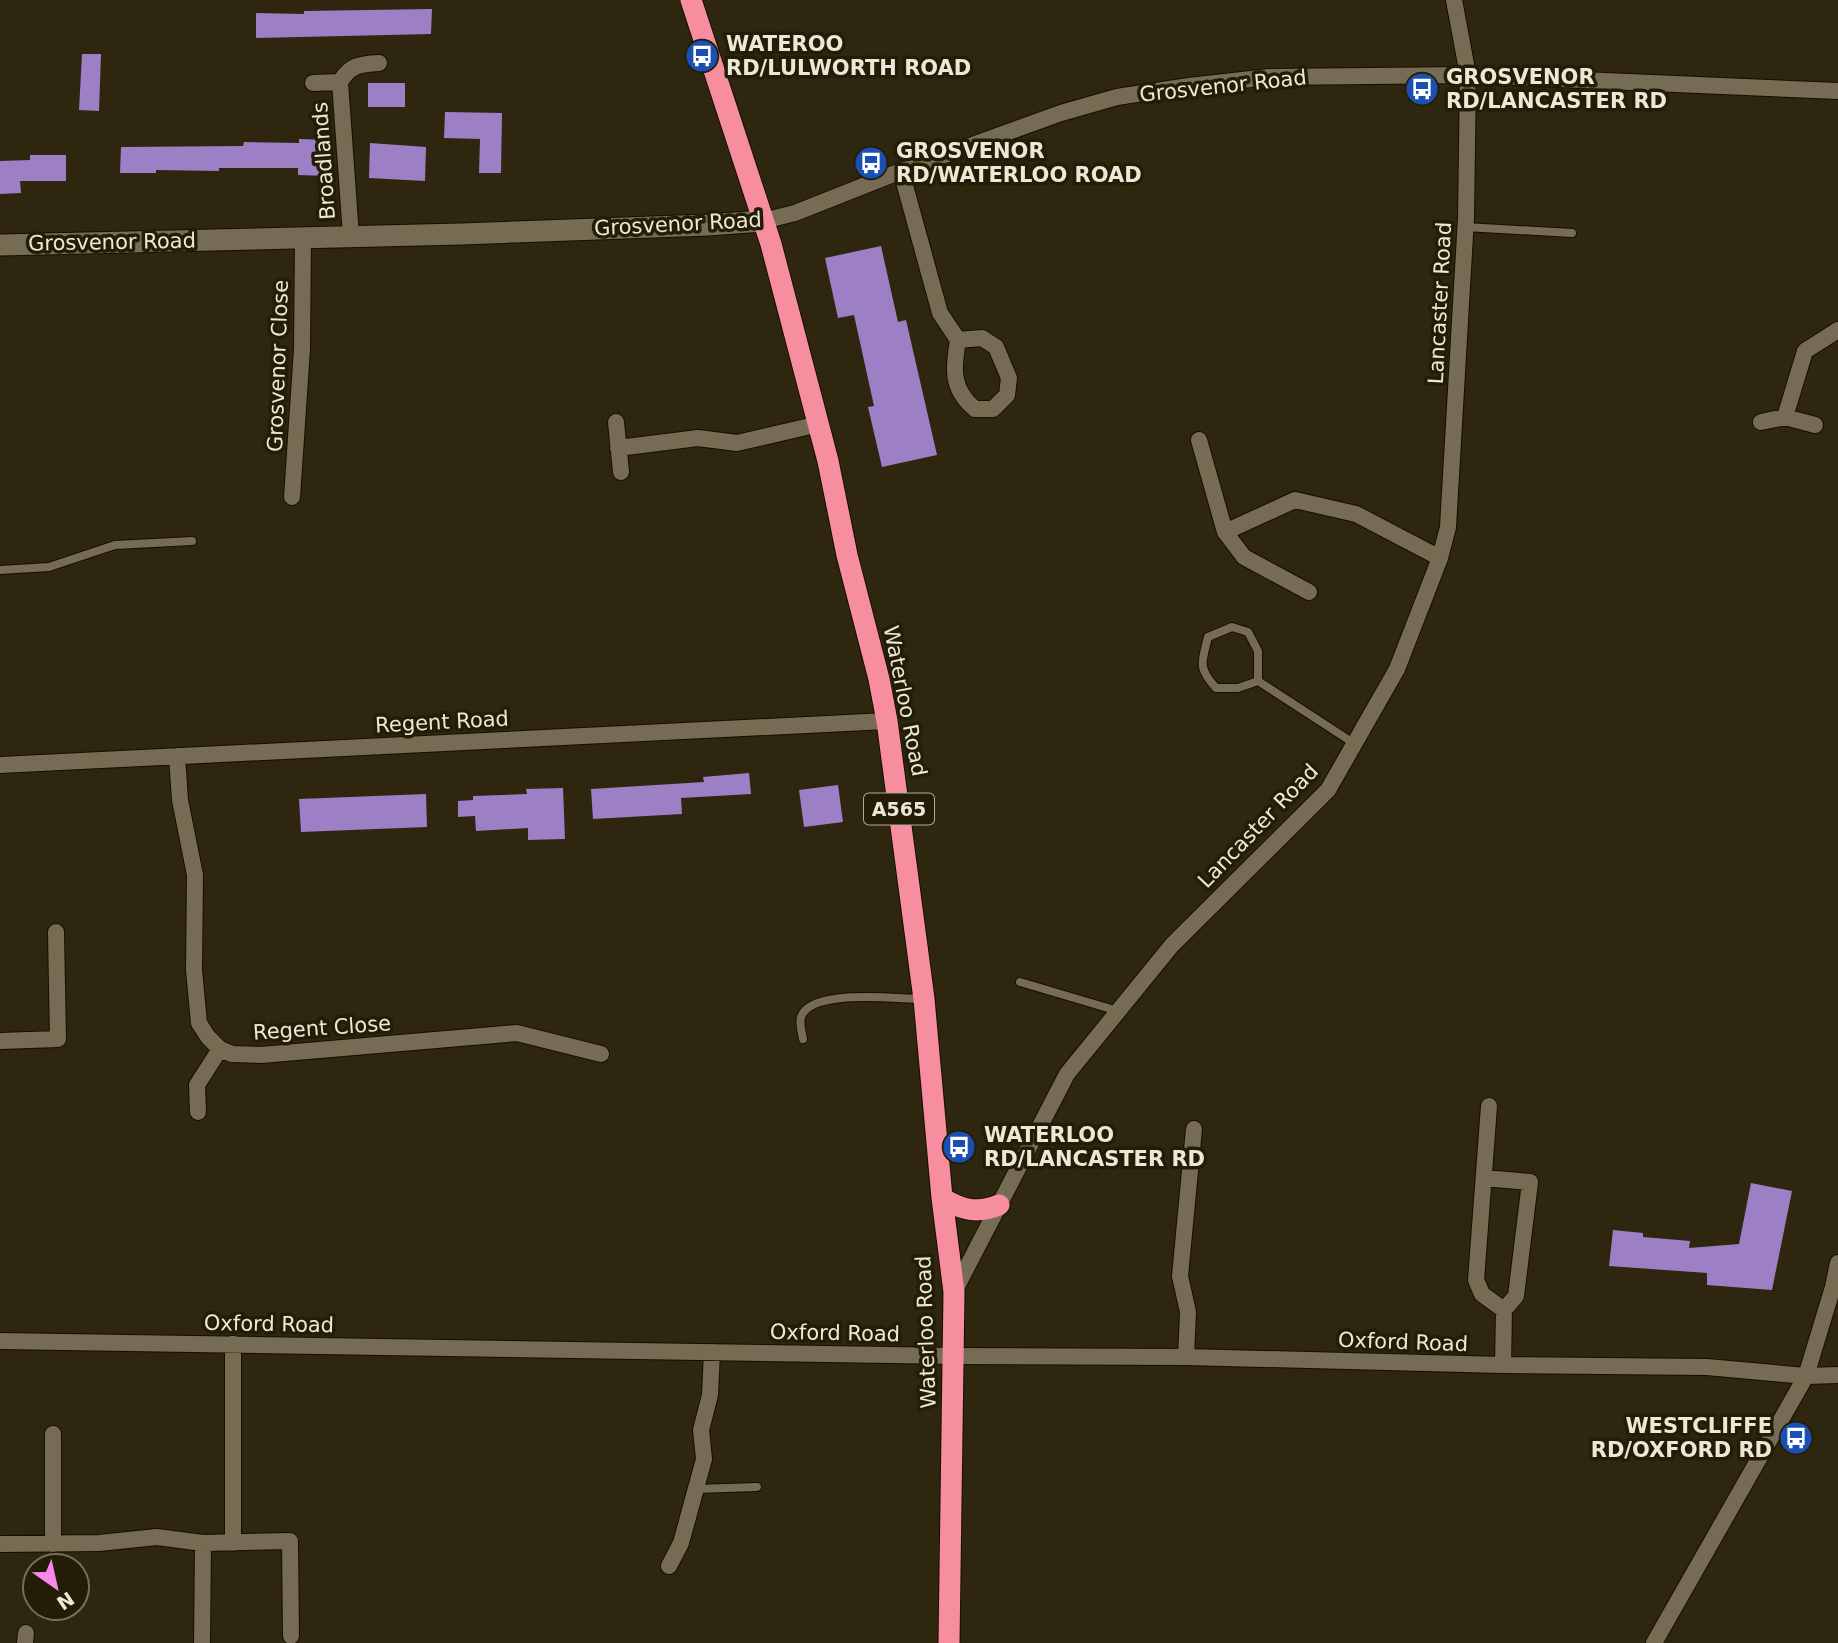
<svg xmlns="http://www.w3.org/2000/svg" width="1838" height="1643" font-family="'DejaVu Sans',sans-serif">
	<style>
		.building { fill: #9c7fc4 }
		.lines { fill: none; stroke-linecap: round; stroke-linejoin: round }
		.lane-casing { stroke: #160f00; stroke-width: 10 }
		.street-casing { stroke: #160f00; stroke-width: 18 }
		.secondary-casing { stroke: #160f00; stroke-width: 23 }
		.highway-casing { stroke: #160f00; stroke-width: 23 }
		.lane { stroke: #756c53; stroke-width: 8 }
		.street { stroke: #756c53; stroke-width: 16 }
		.secondary { stroke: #756c53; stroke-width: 21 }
		.highway { stroke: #f78ea0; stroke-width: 21 }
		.labels { text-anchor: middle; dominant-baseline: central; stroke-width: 7; stroke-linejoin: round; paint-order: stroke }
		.shield { fill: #241d05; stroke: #b0ab99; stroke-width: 2 }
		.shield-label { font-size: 19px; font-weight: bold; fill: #ece8d9 }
		.poi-label { font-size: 21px; font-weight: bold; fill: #ece8d9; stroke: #241d05; text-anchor: start }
		.street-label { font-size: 21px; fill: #ece8d9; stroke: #241d05 }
	</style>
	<rect width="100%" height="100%" fill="#2e260f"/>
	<path class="building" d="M432,9L431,34L256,38V13L304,14V11Z
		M82,54H101L99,111L79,110Z
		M368,83H405V107H368Z
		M445,112L502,113L501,173H479L480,139L444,138Z
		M299,139L330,140L329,176L298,175V168H219V171L156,170V173H120L121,147L243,146L244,142L299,143Z
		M370,143L426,147L425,181L369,178Z
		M30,155H66V181H20L21,193L0,194V161L30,160Z
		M881,246L898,322L906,320L937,455L882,467L868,407L874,406L854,315L838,318L825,258Z
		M749,773L751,794L681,798L682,814L593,819L591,789L704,782L703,777Z
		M838,785L843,822L804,827L799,790Z
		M563,788L565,839L528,840V828L476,831L475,816L458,817V801L473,800V796L527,794L526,789Z
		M426,794L427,827L301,832L299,799Z
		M1751,1183L1792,1191L1772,1290L1707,1285V1273L1609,1266L1613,1230L1643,1233V1237L1690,1241L1689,1248L1739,1244Z"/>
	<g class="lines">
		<defs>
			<path id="lane" d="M1465,227L1572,233
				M0,570L49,567L115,545L192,541
				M1232,627L1248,632L1258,651V681L1238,688H1216C1197,667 1202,662 1208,637Z
				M1258,681L1355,744
				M1020,982L1118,1011
				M803,1039C802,1033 799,1024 801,1017C811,988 896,999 921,999
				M695,1489L757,1487"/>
			<path id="street" d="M313,83L340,82
				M901,171L940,313L958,340L982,338L996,347L1009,378L1007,395L993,409H975C951,389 953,369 958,340
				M763,221L795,213L901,171L1061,113L1117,97L1189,86L1269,77L1468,75L1838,91
				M351,236L340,82C350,65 360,64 379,63
				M1785,417L1805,351L1838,330
				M616,422L621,472
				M1761,422L1785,417L1815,425
				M1199,440L1225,532L1244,557L1309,592
				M618,448L698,438L737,443L819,424
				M292,497L302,349L303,237
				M1225,532L1295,500L1356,514L1440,558
				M177,756L180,800L195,875L194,970L199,1023L208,1037L220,1049L232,1054L261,1055L517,1033L601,1054
				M0,765L887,721
				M0,1041L58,1039L56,932
				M1489,1106L1476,1280L1482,1294L1504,1310L1503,1365
				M198,1112L197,1085L220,1049
				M1484,1178L1530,1182L1516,1296L1504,1310
				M954,1292L1067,1074L1172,945L1328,790L1397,669L1440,558L1448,527L1466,218L1468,75L1454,0
				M0,1341L954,1356L1186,1357L1503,1365L1707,1367L1806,1376L1838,1375
				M1186,1357L1188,1312L1180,1276L1194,1129
				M53,1434V1544
				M233,1543V1344
				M0,1544L99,1543L157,1537L203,1543L290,1541L291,1636
				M669,1566L681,1543L704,1459L701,1430L710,1395L712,1352
				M25,1643L26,1633
				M202,1643L203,1543
				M1654,1643L1806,1376L1833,1287L1838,1263"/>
			<path id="secondary" d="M0,245L461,234L708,225L763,221"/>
			<path id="highway" d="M691,0L771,244L828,461L847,555L879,679L887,721L924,999L942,1198L954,1292L949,1643
				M942,1198C962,1210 977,1214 999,1205"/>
		</defs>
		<use href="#lane" class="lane-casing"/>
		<use href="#street" class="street-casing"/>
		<use href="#secondary" class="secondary-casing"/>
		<use href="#highway" class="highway-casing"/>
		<use href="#lane" class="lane"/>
		<use href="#street" class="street"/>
		<use href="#secondary" class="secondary"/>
		<use href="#highway" class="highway"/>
	</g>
	<defs>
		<symbol id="bus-disc" viewBox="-11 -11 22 22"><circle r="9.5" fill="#1a4fb4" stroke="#241d05"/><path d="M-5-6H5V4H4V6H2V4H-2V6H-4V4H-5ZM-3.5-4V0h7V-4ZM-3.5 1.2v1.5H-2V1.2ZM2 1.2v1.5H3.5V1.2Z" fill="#fff"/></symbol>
	</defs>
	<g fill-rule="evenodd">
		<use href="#bus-disc" x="683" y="37" width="38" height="38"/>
		<use href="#bus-disc" x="1403" y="70" width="38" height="38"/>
		<use href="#bus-disc" x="852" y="144" width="38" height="38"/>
		<use href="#bus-disc" x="940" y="1128" width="38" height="38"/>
		<use href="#bus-disc" x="1777" y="1419" width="38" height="38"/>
	</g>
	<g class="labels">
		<rect class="shield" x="864" y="793.5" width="70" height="31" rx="5"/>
		<g class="shield-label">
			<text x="899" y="809">A565</text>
		</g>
		<g class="poi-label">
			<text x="726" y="44">WATEROO<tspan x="726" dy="24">RD/LULWORTH ROAD</tspan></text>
			<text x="1446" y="77">GROSVENOR<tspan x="1446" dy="24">RD/LANCASTER RD</tspan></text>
			<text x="896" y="151">GROSVENOR<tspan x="896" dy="24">RD/WATERLOO ROAD</tspan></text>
			<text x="984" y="1135">WATERLOO<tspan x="984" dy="24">RD/LANCASTER RD</tspan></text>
			<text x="1772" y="1426" text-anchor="end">WESTCLIFFE<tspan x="1772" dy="24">RD/OXFORD RD</tspan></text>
		</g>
		<g class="street-label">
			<text transform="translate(1223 86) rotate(-6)">Grosvenor Road</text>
			<text transform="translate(324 161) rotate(-94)">Broadlands</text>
			<text transform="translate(678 224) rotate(-3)">Grosvenor Road</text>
			<text transform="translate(112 242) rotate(-1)">Grosvenor Road</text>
			<text transform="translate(1440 303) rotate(-87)">Lancaster Road</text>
			<text transform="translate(278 366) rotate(-88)">Grosvenor Close</text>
			<text transform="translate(905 701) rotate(79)">Waterloo Road</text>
			<text transform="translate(442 722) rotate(-3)">Regent Road</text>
			<text transform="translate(1258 826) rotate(-46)">Lancaster Road</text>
			<text transform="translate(322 1028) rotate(-4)">Regent Close</text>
			<text transform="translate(269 1324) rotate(1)">Oxford Road</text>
			<text transform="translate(926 1332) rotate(-92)">Waterloo Road</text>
			<text transform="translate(835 1333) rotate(1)">Oxford Road</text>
			<text transform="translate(1403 1342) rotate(2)">Oxford Road</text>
		</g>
	</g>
	<g transform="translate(56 1587) rotate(146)"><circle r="33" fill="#241d05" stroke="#746e5a" stroke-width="2"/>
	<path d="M0-5L12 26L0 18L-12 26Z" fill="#f888e9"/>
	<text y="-10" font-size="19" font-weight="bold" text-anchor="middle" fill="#ece8d9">N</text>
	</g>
</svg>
